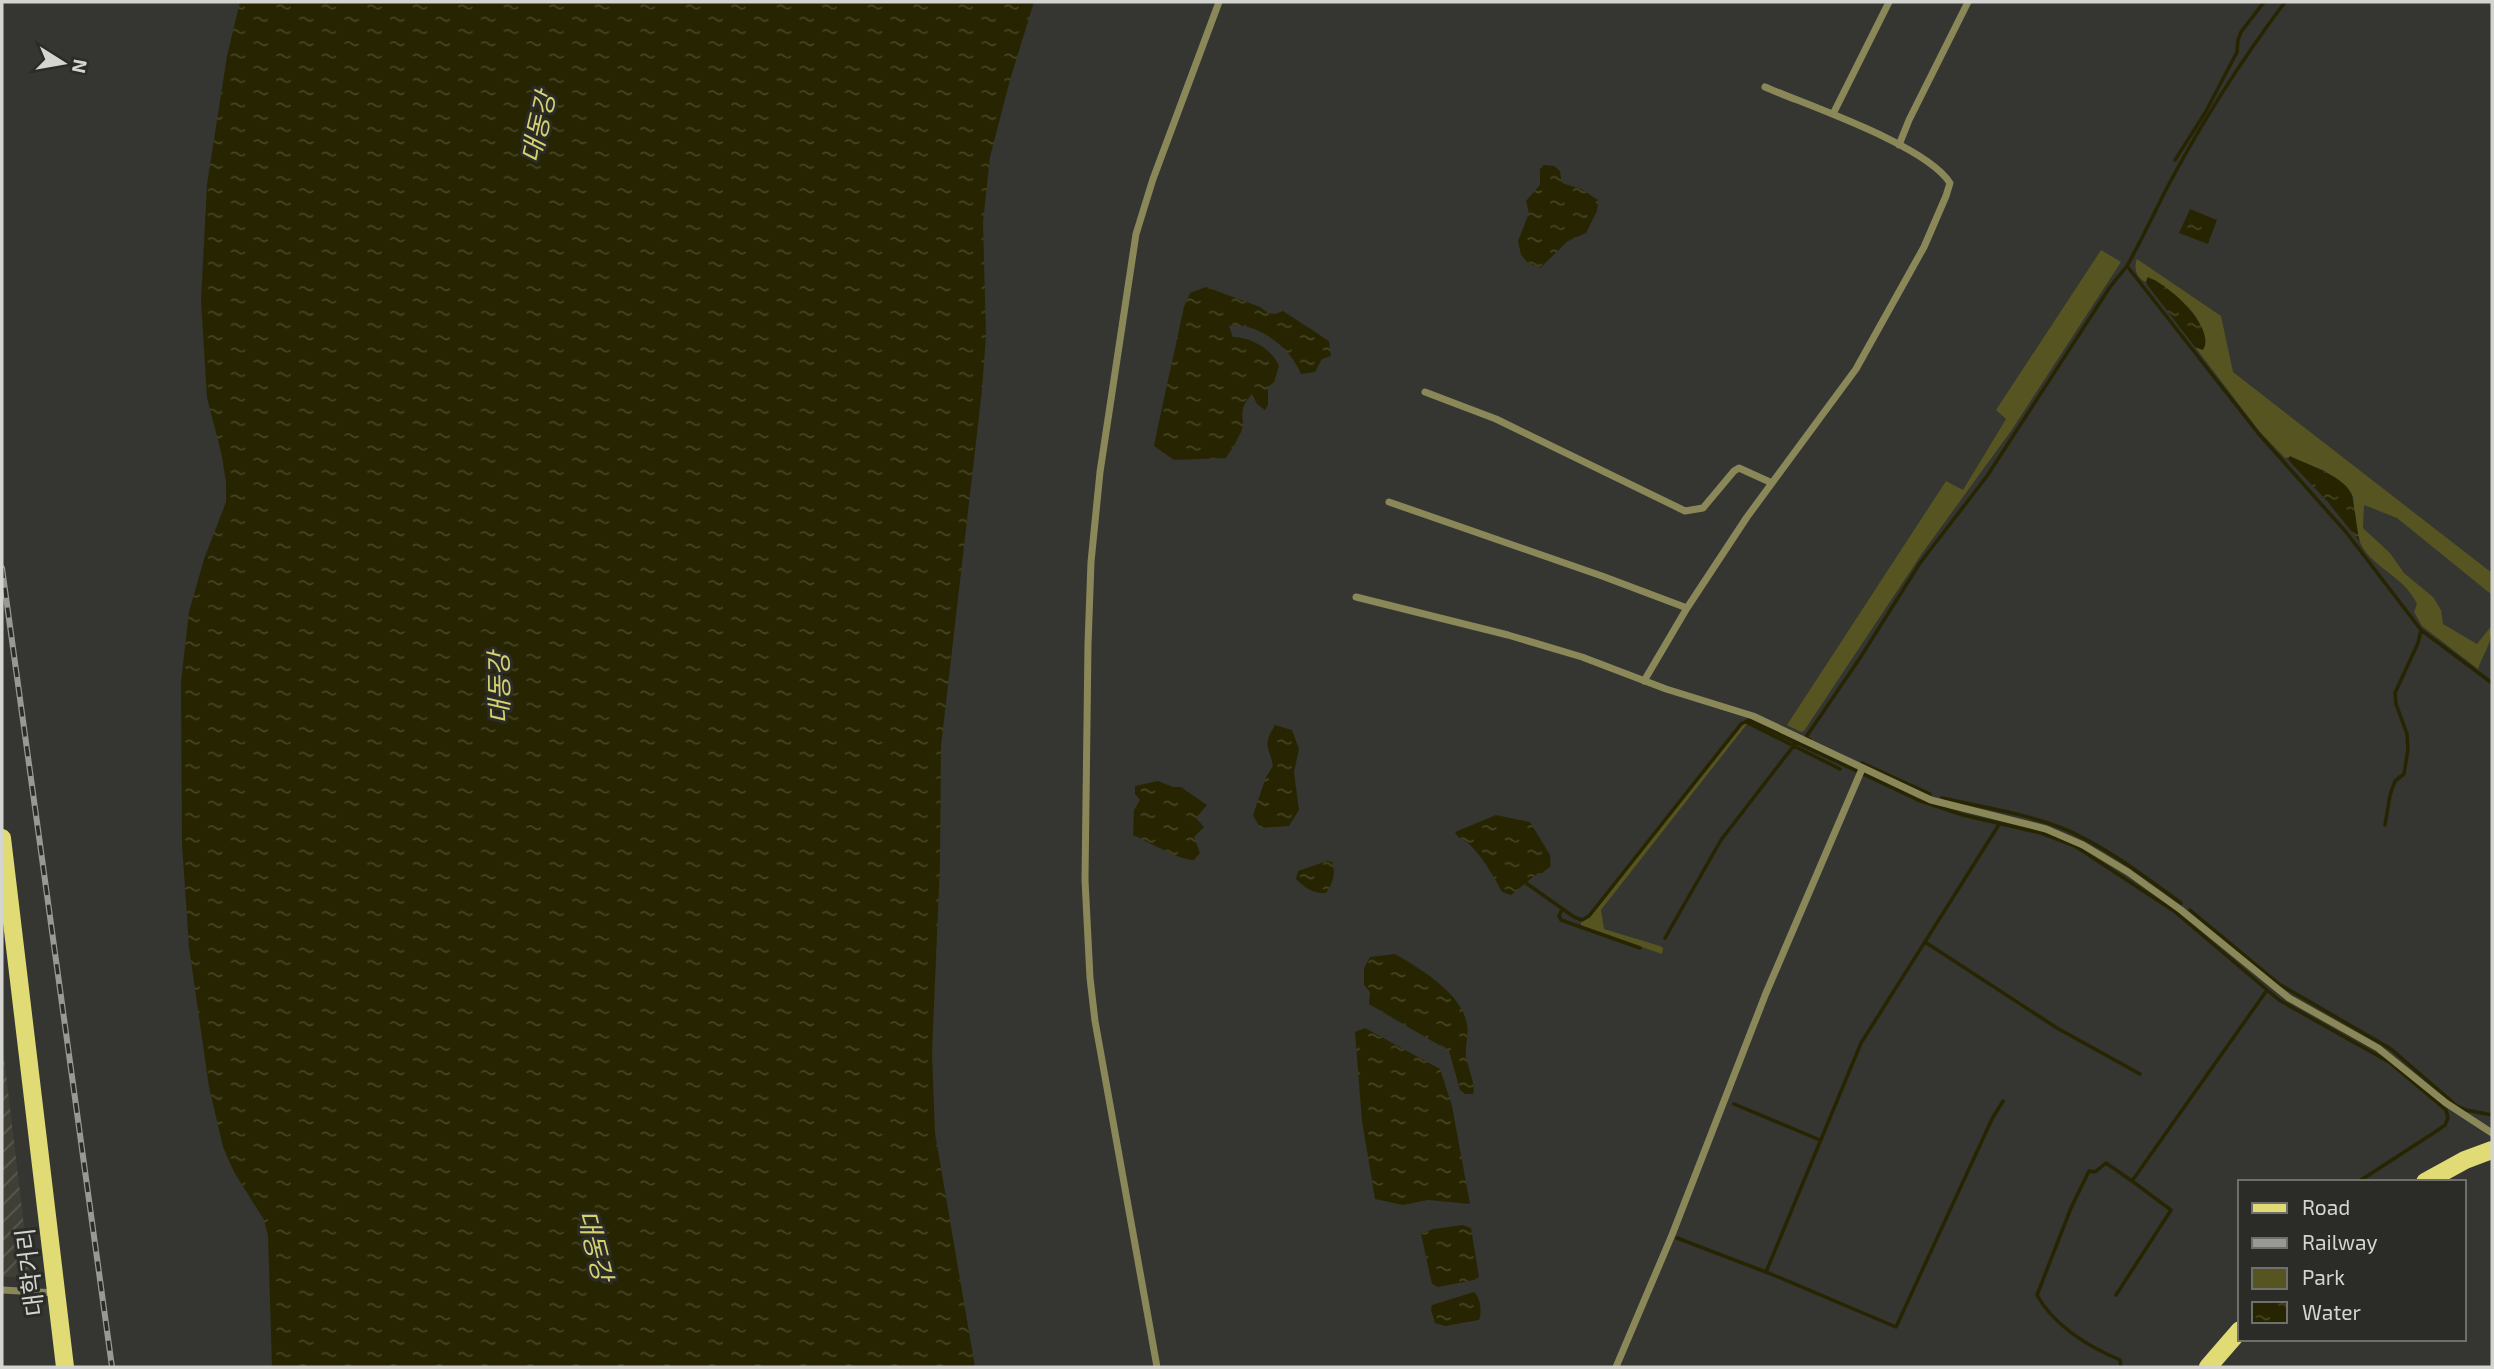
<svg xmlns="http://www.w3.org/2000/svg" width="2494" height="1369" font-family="'Exo 2','Noto Sans KR',sans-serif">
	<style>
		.industrial { fill: url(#industrial-furrows) }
		.green { fill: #565421 }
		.water { fill: url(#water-ripples) }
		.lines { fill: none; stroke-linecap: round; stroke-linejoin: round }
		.stream { stroke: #272501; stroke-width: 3.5 }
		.minor { stroke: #8a8858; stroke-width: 7 }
		.primary { stroke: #e0db74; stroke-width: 18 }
		.rail-casing { stroke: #989894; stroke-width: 6 }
		.rail { stroke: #2b2b27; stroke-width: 3.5; stroke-dasharray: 10; stroke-linecap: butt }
		.labels { text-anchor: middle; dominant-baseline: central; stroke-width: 6; stroke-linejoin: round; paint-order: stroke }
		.street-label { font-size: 24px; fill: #d4d4d1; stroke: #2b2b27 }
		.water-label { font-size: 26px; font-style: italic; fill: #d5d171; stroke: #2b2b27 }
	</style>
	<defs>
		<pattern id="industrial-furrows" width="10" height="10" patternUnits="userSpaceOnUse" patternTransform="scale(1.75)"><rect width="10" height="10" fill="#3f3f35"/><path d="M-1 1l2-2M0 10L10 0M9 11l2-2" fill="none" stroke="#5a5a51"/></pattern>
		<pattern id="water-ripples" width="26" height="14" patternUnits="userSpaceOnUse" patternTransform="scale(1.75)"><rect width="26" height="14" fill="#272501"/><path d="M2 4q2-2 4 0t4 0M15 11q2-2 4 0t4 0" fill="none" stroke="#454425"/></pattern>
	</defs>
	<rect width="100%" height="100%" fill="#353531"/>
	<path class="industrial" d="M2,1040L30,1277H2Z"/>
	<path class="green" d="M2101,250L2121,262L2011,431L1923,552L1804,731L1801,732L1787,725L1946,481L1963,490L2006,419L1996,410Z
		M2137,259L2221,316L2233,372L2492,573V595L2397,518L2364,505L2363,528L2390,553L2404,573L2433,597L2441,610L2443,624L2477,644L2492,625C2492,644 2484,652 2478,669L2422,626L2414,612L2417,604C2404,575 2369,567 2359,540C2354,526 2354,510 2353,496L2325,471L2290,457L2285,458L2260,432L2195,347L2203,350C2201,341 2201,325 2196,317C2186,301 2163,288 2147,278L2146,282C2137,279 2133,268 2137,259Z
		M1745,722L1747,724L1601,910L1604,929L1660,946L1663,948L1662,954L1581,926V922L1589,917Z"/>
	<path class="water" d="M240,2H1034L1010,80L990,157L983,222L986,335L982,390L941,746L940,864L932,1053L935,1133L975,1367H272L268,1236L264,1220L234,1172L223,1147L209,1087L189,947L182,844L181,682L189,612L204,559L226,502V482L221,452L207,398L201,301L207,184L227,56Z
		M1545,165L1554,166L1560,171L1562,183L1581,189L1598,200L1597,211L1586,233L1568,241L1540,268L1528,263L1521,255L1518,241L1529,213L1526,201L1540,185V167Z
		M2190,209L2217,220L2208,244L2179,233Z
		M2148,277C2168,284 2217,328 2203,350L2195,347L2148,286L2146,282Z
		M1206,287L1260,307L1268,313L1275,314L1283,311L1329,341L1331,356L1322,359L1315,372L1301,374C1291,348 1257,321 1229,326L1233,337C1252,338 1271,348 1279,366L1274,382L1268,387V405L1265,410L1257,404L1252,394C1235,413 1247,417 1241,432C1237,441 1231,450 1226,458L1174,460L1154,446L1158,426L1184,307L1190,293Z
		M2290,456C2308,465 2342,475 2351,493C2354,499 2357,532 2360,542L2327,501L2291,463L2288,459Z
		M1275,725L1292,730L1299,749L1294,772L1299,810L1289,826L1260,828L1253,815L1266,777L1273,766C1269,745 1262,747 1275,725Z
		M1158,781L1173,787H1181L1207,805L1196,818L1204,827L1194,837L1200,853L1194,860C1181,861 1147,841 1133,835L1134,810L1140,800L1135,794V786Z
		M1496,815L1530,822L1550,855L1551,866L1542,873H1538L1511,895L1502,892C1494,876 1474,842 1458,837L1455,832Z
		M1327,861L1332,862C1336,873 1333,883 1326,893C1314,894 1305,888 1296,879L1298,871Z
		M1395,954C1421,969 1463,994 1467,1025C1469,1033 1465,1045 1466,1057C1468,1069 1476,1084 1473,1094H1465L1460,1090L1449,1051L1369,1004L1370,992L1364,985V968L1370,957Z
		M1365,1028L1440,1069L1452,1106L1470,1204L1428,1200L1403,1205L1375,1199L1362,1121L1355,1032Z
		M1463,1225L1471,1228L1479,1277L1474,1280L1438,1287L1432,1284L1421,1234L1433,1229Z
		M1474,1292C1481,1299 1482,1311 1479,1320L1445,1326L1435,1323L1431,1310L1432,1305Z"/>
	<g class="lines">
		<path class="stream" d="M2285,2C2243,58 2202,122 2169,184C2155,211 2142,239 2127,266L2258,433L2346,532L2421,630L2492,683
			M2175,160L2205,113L2237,52L2238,40L2241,32L2264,2
			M1746,722L1840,769
			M1810,740L1806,737L1860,658L1920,563L1987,476L2110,287L2127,266
			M1862,763L1930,794
			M1942,798C1981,807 2024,813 2062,828C2105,846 2144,876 2181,903
			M2385,825L2390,795L2395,781L2404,774L2408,749L2407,734L2396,704L2395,693L2418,643L2421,630
			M1526,883L1574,917L1582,920L1589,916L1741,724L1749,720L1918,800L1963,815L2041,833L2075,846L2174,911L2279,1000L2389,1062L2446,1110L2448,1118L2445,1125L2435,1132L2358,1182
			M1562,909L1559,916L1561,920L1640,948
			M2190,910L2279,984L2391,1049L2457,1106L2466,1110L2492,1115
			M1665,938L1721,840L1795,744
			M1925,942L2057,1028L2140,1074
			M1734,1104L1820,1140
			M1677,1238L1771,1274L1896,1327L1992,1119L2003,1101
			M1766,1272L1861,1043L2000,823
			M2116,1295L2171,1210L2132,1181L2267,990
			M2121,1367L2120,1360C2089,1347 2053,1325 2037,1295L2071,1208L2089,1171L2095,1172L2106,1163L2132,1181"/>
		<path class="minor" d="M1833,114L1889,2
			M1899,145L1909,120L1968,2
			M1425,392L1496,419L1685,511L1703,508L1734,471L1739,468L1772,483
			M1389,502L1602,576L1687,608
			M1356,597L1508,635L1582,657L1666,689L1753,716L1931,800L2046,829L2083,845L2128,872L2181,910L2289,998L2378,1048L2446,1103L2492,1133
			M1644,681L1687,608L1747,517L1856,369L1924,247L1946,196L1950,183C1926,145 1809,106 1765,87
			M2,1290L56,1293
			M1157,1367L1095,1021L1090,978L1085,880L1088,644L1091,562L1100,472L1136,234L1153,179L1219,2
			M1616,1367L1672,1235L1766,993L1862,769"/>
		<path class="primary" d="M2,838L65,1367
			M2425,1182L2465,1160L2492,1150
			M2208,1367L2240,1330"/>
		<defs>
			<path id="rail" d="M2,568L112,1367"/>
		</defs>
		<use href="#rail" class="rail-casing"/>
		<use href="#rail" class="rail"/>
	</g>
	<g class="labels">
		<g class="street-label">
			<text transform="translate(29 1272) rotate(-97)">대학거리</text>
		</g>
		<g class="water-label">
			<text transform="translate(537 127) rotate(-77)">대동강</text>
			<text transform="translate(498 688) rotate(-91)">대동강</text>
			<text transform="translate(596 1245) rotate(76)">대동강</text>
		</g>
	</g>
	<rect width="2494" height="1369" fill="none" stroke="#d4d4d1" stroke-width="7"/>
	<rect x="2238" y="1180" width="228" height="161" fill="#2b2b27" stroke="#6f6f6b" stroke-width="2"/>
	<rect x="2252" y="1203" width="35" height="10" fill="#e0db74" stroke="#6f6f6b" stroke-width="2"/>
	<text x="2302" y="1215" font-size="21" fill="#d4d4d1">Road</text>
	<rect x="2252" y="1238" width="35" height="10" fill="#989894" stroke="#6f6f6b" stroke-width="2"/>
	<text x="2302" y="1250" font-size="21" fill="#d4d4d1">Railway</text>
	<rect x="2252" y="1268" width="35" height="21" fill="#565421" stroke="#6f6f6b" stroke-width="2"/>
	<text x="2302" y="1285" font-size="21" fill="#d4d4d1">Park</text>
	<rect x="2252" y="1302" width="35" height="21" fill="url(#water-ripples)" stroke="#6f6f6b" stroke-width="2"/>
	<text x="2302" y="1320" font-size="21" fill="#d4d4d1">Water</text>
	<g transform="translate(63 63) rotate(101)" stroke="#2b2b27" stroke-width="5" paint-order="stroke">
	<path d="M0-5L12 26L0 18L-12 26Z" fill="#d4d4d1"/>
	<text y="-10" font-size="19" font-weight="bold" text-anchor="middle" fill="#d4d4d1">N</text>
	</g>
</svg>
